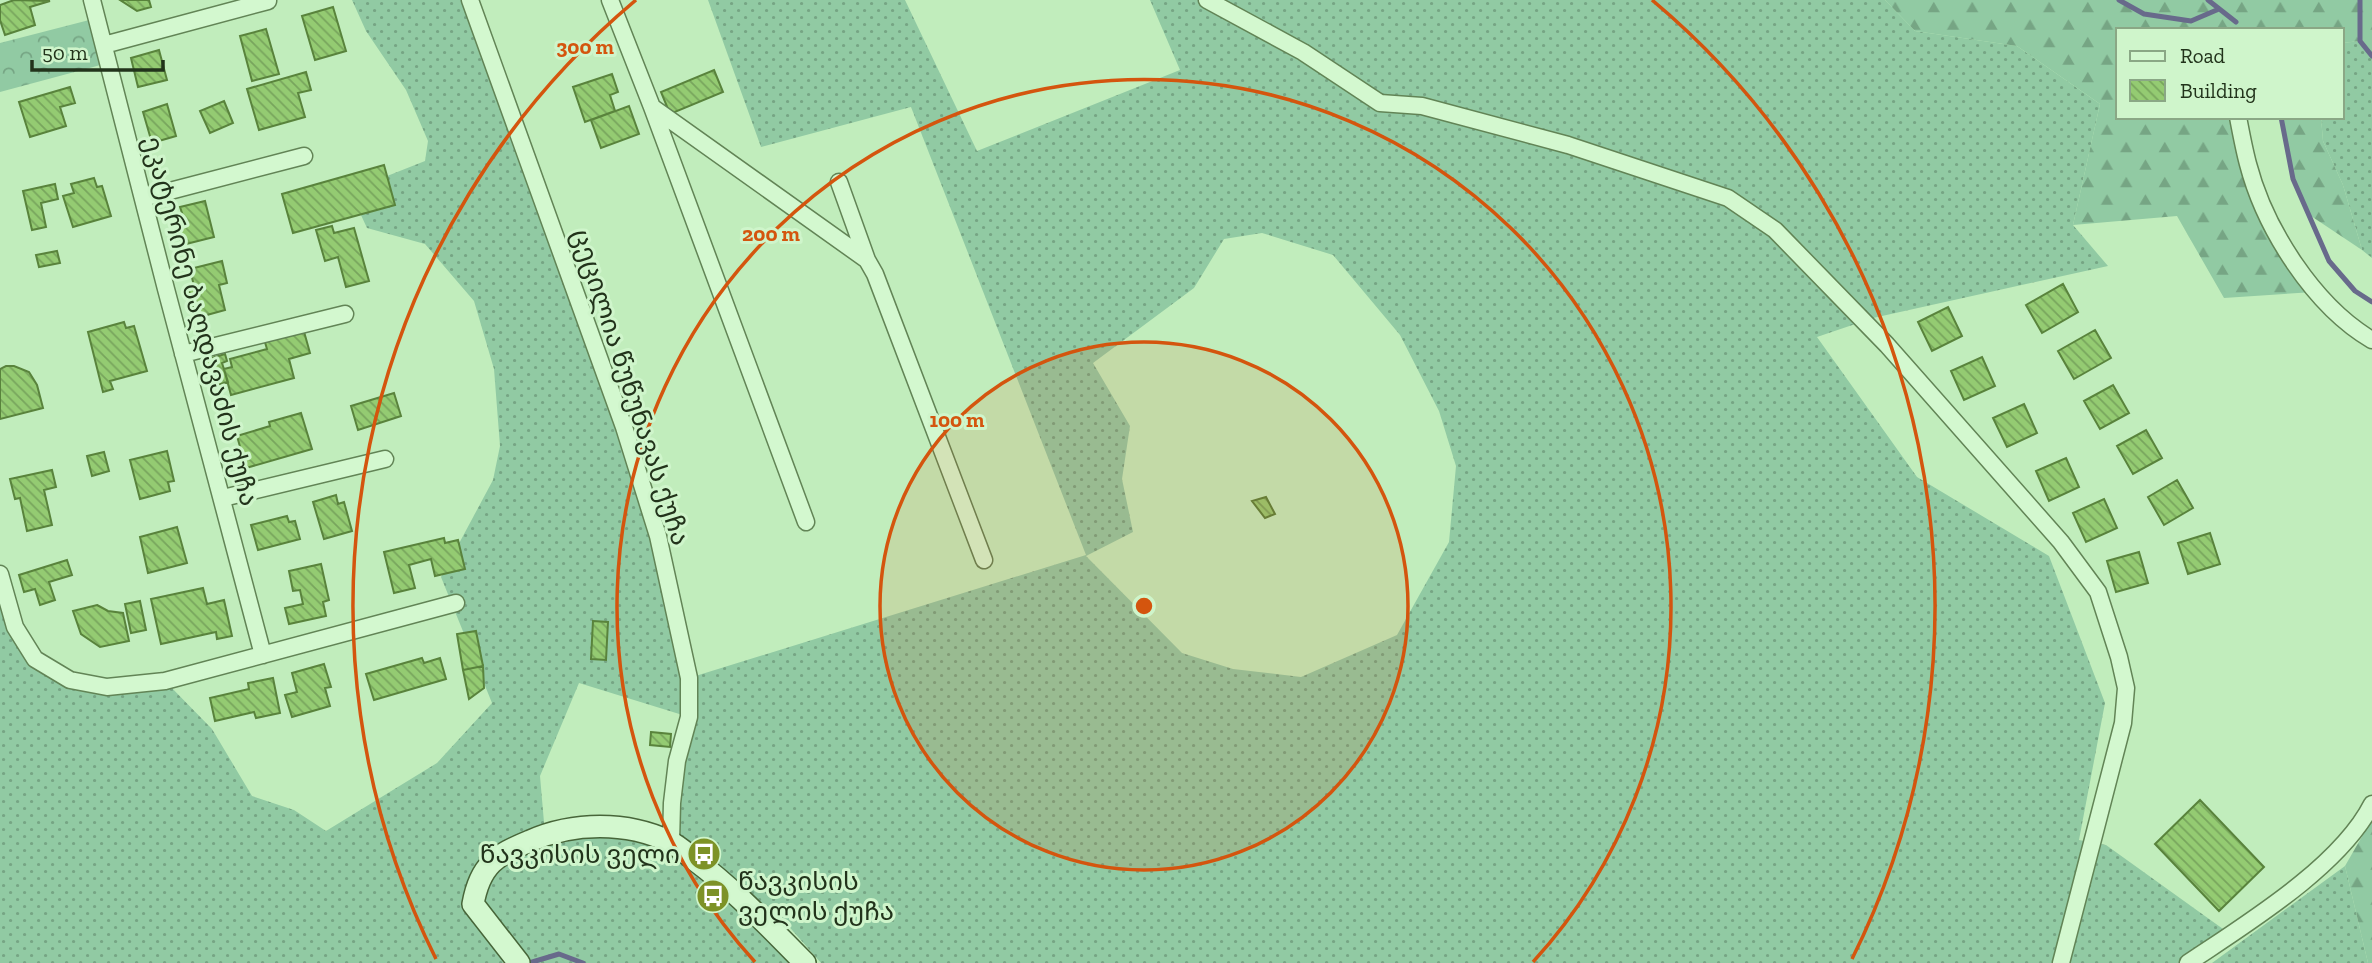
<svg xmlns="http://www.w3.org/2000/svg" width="2372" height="963" font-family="'Zilla Slab','Noto Sans Georgian',serif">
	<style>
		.grass { fill: url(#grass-dots); fill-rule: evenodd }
		.forest { fill: url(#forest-firs) }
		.park { fill: url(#park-crowns) }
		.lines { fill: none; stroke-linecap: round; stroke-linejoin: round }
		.stream { stroke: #686a8b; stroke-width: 5 }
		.building { fill: url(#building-back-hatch); stroke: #59833c; stroke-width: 2 }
		.street-casing { stroke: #628456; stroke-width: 19 }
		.secondary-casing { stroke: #476539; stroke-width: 24 }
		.street { stroke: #d3f8cf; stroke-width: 16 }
		.secondary { stroke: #d3f8cf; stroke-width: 21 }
		.ring { fill: none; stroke: #d4550e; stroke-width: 3.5 }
		.labels { text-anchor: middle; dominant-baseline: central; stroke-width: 6; stroke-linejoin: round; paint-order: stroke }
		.street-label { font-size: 26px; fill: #22331b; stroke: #cff5cb }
		.poi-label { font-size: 26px; fill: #22331b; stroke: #cff5cb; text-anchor: end }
		.centre { fill: #d4550e; stroke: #cff5cb; stroke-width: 3.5 }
		.ring-label { font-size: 21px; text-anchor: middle; font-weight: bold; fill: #d4550e; stroke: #cff5cb; stroke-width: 6; stroke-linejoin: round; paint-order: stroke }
	</style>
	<defs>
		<pattern id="grass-dots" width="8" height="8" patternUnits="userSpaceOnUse" patternTransform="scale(1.75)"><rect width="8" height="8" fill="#91caa3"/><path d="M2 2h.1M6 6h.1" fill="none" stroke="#76a584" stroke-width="1.8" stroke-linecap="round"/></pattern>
		<pattern id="forest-firs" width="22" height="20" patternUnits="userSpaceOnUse" patternTransform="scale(1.75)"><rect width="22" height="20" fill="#91caa3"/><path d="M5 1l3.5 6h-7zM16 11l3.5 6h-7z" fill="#76a584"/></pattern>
		<pattern id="park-crowns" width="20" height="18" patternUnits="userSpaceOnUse" patternTransform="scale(1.75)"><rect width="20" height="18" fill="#91caa3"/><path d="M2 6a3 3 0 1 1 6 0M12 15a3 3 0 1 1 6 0" fill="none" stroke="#76a584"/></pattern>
		<pattern id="building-back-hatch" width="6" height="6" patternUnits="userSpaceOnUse" patternTransform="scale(1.75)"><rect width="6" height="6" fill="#94cb72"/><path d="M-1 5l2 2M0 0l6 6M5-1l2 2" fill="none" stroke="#78a55d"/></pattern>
	</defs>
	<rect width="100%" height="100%" fill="#c1edbc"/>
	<path class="grass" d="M352,0H470L624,427L689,678L1086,555L911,107L761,147L708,0H905L977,151L1180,70L1150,0H1885L1915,31L2017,46L2100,104L2073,225L2108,266L1873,318L1817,337L1917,477L2049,556L2105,703L2079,840L2106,845L2230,934L2188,963H821L785,922L701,864L805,963H519L496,935L503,963H0V574L35,660L70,680L165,681L212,729L252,796L294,810L326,831L437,763L492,703L441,577L493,480L500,446L494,369L474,301L425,244L367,228L354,200L372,182L425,161L428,141L406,90L366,31ZM1262,233L1333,255L1400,335L1439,411L1456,466L1449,542L1397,635L1301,677L1233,669L1182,653L1086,556L1133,532L1122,479L1130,426L1093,363L1194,288L1224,239ZM579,683L689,717L670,842L590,826L545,834L540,776Z
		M2360,41L2372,56V258L2362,250L2343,185L2323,141L2321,117H2342V43Z
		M2345,866L2368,963H2212Z"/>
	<path class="forest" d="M1885,0H2372V56L2360,41L2342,43V30H2118V117H2238L2248,167L2314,292L2224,298L2177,216L2073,225L2100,104L2017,46L1915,31Z
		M2280,117H2321L2323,141L2343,185L2362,250L2308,214L2293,179Z
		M2372,819V963H2368L2345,866Z"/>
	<path class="park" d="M97,18L108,63L0,92V43Z"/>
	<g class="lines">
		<path class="stream" d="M2119,0L2144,14L2191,21L2219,9
			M2208,0L2236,22
			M2360,0V41L2372,56
			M2281,117L2293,179L2329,261L2355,291L2372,302
			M529,963L559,954L583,963"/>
	</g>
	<path class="building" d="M14,0L50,1L30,7L35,25L5,35L0,20V5Z
		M120,0H149L151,7L137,11Z
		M333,7L346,51L315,60L302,16Z
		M266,29L279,74L252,81L240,36Z
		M159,50L167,80L138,87L131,58Z
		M714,70L723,92L670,114L661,92Z
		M306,72L311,90L298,93L305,117L259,130L247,89Z
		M612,74L618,92L610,95L615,111L585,122L573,87Z
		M70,87L75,103L60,107L66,126L30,137L19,102Z
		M224,101L233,123L210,133L200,111Z
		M167,104L176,136L152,143L143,112Z
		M629,106L639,134L601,148L591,120Z
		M384,165L395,205L293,233L282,194Z
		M94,178L97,187L102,186L111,216L73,227L63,196L74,193L71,184Z
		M55,184L58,199L41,203L46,227L32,230L23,191Z
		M205,201L214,237L182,245L174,215L182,213L180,207Z
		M332,226L334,233L354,228L369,281L346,287L338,257L325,261L316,230Z
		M57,251L60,263L39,267L36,255Z
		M222,261L227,283L219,285L225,310L196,318L188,287L194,286L190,269Z
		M2063,284L2078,312L2042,333L2026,305Z
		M1948,307L1962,336L1932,351L1918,322Z
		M124,322L126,328L134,326L147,371L110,381L113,389L103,392L88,332Z
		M303,328L310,353L289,359L294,378L231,395L224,369L232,367L230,359L267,349L264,339Z
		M2095,330L2111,358L2074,379L2058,351Z
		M225,354L227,361L222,363L228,382L212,386L205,360Z
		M1982,357L1995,386L1964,400L1951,371Z
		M6,366H14L29,372L37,385L43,408L0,419V369Z
		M2113,385L2129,413L2100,429L2084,401Z
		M394,393L401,416L358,430L351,406Z
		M2024,404L2037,433L2007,447L1993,418Z
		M301,413L312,449L246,468L237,436L270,426L269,422Z
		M2146,430L2162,458L2133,474L2117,446Z
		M167,451L174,481L168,482L170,491L140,499L130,460Z
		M104,452L109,471L92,476L87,456Z
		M2066,458L2079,487L2049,501L2036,471Z
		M52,470L56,487L44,490L52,525L27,531L20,498L15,499L10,479Z
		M2177,480L2193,508L2164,525L2148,497Z
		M336,495L338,504L344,502L352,531L324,539L313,502Z
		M1266,497L1275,514L1265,518L1252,501Z
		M2104,499L2117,528L2086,542L2073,513Z
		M287,516L289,522L295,521L300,539L258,550L251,525Z
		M177,527L187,563L148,573L140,537Z
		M2210,533L2220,564L2188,574L2178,543Z
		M444,538L445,543L458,540L465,569L435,576L431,559L409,565L415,588L394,593L384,552Z
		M2139,552L2148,583L2116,592L2107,561Z
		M67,560L72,575L49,582L55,600L40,605L35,589L24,592L19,575Z
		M321,564L329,600L323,602L326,616L289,624L285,608L303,604L300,590L293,591L289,571Z
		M203,588L207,604L224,600L232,636L217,639L216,632L161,644L151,599Z
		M140,601L146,630L131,633L125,604Z
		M97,605L108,611L123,613L129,641L100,647L81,634L73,611Z
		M593,621L608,622L606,660L591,659Z
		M476,631L483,666L463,670L457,634Z
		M422,658L424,663L440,658L446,679L374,700L366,674Z
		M324,664L331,687L325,688L330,706L292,717L285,695L297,692L292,673Z
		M483,666L484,688L469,699L463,670Z
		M273,678L280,713L256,718L254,712L215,721L210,698L249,689L248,683Z
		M651,732L671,734L670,747L650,745Z
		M2200,800L2264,867L2219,911L2155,844Z"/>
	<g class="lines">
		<defs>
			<path id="street" d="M92,0L166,289L263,655
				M470,0L624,427L658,536L689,678V717L677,761L672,803L671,842
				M610,0L652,107L806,522
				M1207,0L1303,52L1380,103L1422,106L1568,145L1728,198L1775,230L1887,345L2061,542L2098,592L2119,657L2126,688L2123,723L2061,963
				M104,45L268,1
				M652,107L867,260L875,274L984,560
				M2238,117C2241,133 2244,149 2248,164C2265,229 2314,306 2372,340
				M839,182L867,260
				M143,198L304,156
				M183,354L345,314
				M223,498L385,459
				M0,574L15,627L35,659L70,680L107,687L165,681L456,603
				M2188,963C2246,924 2340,867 2372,804"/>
			<path id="secondary" d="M519,963L473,904C480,865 496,855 530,841C573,822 627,821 670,842C679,846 688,855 696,861C735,890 770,928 805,963"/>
		</defs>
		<use href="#street" class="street-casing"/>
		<use href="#secondary" class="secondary-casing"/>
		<use href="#street" class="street"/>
		<use href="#secondary" class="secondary"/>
	</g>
	<circle cx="1144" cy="606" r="264" fill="#d4550e" fill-opacity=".12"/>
	<g class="ring">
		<circle cx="1144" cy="606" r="264"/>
		<path d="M755 962A527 527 0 1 1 1533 962"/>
		<path d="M436 959A791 791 0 0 1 636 0M1652 0A791 791 0 0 1 1852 959"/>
	</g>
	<defs>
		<symbol id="bus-disc" viewBox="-11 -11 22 22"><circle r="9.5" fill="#7d9227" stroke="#cff5cb"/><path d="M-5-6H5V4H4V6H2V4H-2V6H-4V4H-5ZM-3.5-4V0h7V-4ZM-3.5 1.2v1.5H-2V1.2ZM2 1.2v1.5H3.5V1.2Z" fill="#fff"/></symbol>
	</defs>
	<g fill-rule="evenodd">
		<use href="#bus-disc" x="685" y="835" width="38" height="38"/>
		<use href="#bus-disc" x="694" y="877" width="38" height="38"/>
	</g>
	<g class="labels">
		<g class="street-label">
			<text transform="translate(201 321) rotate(75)">ეკატერინე ბაღდავაძის ქუჩა</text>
			<text transform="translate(631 387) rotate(72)">ცეცილია წუწუნავას ქუჩა</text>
		</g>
		<g class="poi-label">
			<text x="680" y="854">წავკისის ველი</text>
			<text x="738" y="881" text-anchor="start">წავკისის<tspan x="738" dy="30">ველის ქუჩა</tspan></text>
		</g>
	</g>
	<circle cx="1144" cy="606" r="10" class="centre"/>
	<g class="ring-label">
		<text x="585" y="54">300 m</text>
		<text x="771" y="241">200 m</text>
		<text x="957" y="427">100 m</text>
	</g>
	<rect x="2116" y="28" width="228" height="91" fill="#cff5cb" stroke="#8aa785" stroke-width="2"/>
	<rect x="2130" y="51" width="35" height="10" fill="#d3f8cf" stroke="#8aa785" stroke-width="2"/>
	<text x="2180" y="63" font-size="21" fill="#22331b">Road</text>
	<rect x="2130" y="80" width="35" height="21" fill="url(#building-back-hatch)" stroke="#8aa785" stroke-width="2"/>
	<text x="2180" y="98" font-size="21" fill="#22331b">Building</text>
	<path d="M32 60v10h131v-10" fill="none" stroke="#22331b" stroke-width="3.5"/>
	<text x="42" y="60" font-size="21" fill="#22331b" stroke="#cff5cb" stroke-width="5" paint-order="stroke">50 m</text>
</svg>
